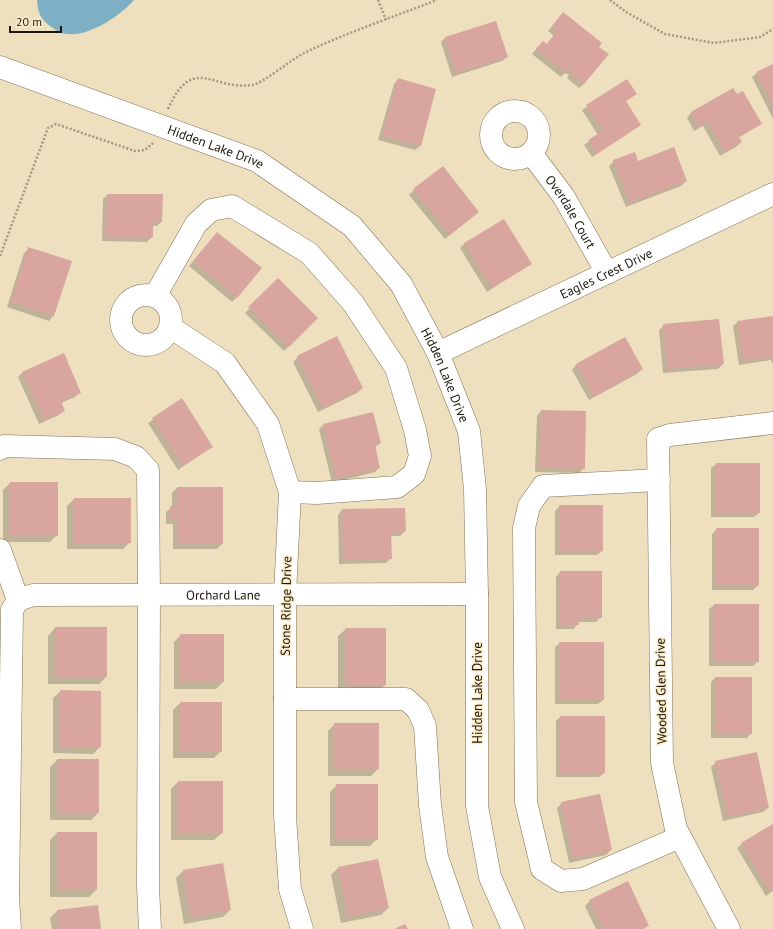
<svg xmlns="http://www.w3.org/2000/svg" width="773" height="929" font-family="'PT Sans',sans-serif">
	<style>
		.water { fill: #7db0c5 }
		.shadow { fill: #0003 }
		.building { fill: #d9a59f }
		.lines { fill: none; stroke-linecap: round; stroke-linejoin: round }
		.minor-casing { stroke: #807256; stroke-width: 23 }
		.path { stroke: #a3977e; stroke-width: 2.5; stroke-dasharray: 2 2; stroke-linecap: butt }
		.minor { stroke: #fff; stroke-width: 22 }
		.labels { text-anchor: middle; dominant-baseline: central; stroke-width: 3; stroke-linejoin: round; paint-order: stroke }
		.street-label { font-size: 13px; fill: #1b150a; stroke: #fbeccb }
	</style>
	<rect width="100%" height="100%" fill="#eedfbf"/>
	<path class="water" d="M37,0H134C119,17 85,40 61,33C57,31 53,28 50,26C40,18 38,13 37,0Z"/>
	<path class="shadow" d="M559,18L598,47L584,84L579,88L567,78L569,75L565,73L561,77L532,54L538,47L546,45L554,36L548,31Z
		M496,22L507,57L502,61L452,77L441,42L445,38Z
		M773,65V119L752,77L757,73Z
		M398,79L420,146L415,150L378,140L394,84Z
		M626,80L636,94L625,102L640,125L592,157L584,145L598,135L582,110Z
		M733,89L761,123L738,138L741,142L736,147L720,156L703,126L694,131L687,118L691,113Z
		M614,161L686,181L681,186L626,207L609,166Z
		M414,190L478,212L445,239L409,195Z
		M107,195L161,222L157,226H152V237L147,242L102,241L103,199Z
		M213,238L237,297L232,302L189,266Z
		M465,243L530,264L487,292L460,248Z
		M29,249L70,262L53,316L49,321L7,307L24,253Z
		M278,279L317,318L284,351L245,313Z
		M773,317V364L771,360L739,365L733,326L738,322Z
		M664,325L723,364L718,369L663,373L659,330Z
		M625,338L642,369L637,374L589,400L572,370L576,365Z
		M298,357L362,388L357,393L318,412L293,362Z
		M23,372L80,392L75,397L61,403L64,410L59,415L39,424L18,377Z
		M182,400L212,446L178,470L148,423Z
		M541,411L584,468L579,473L535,472L537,416Z
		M324,425L380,443L375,447L379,468L375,472L332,483L319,429Z
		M716,464H759V513L754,517H711V468Z
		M10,483L57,535L50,542H3V490Z
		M177,488H222V544L217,549H173V524H166V512L172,507V493Z
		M74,499L130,542L123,549H67V506Z
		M560,506L602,551L597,555H555V511Z
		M342,510L405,531L400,536H390L391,558L386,563L339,564L338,515Z
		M717,529L758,585L753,590H712V534Z
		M560,572L601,617L596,622H578L574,629H556V577Z
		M714,605H758V661L753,666H709V609Z
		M55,628L106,677L99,684H48V636Z
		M346,629L385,685L378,692H338V636Z
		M181,635L223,682L216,689H174V642Z
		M560,643L603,700L598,704H555V647Z
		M715,678L751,733L747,738H711V682Z
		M61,691L100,747L93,754L53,753V698Z
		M180,703L221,751L214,758H173V710Z
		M560,717L604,773L599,777H556V721Z
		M335,724L378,769L371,776H328V731Z
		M57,760H98V813L91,820H50V767Z
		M716,762L768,808L763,812L723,821L711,767Z
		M178,782H222V833L214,840H171V789Z
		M337,785L377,839L370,846H330V792Z
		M562,803L611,850L606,855L569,863L557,808Z
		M773,825V891L766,896L737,848L742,844Z
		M57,833L96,890L89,897H50V840Z
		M222,864L230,910L223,917L184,924L176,878L183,871Z
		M338,868L388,908L381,915L341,923L331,875Z
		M590,901L648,925L644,929H596L585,906Z
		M57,911L100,929H52L50,918Z"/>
	<path class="building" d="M563,12L602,43L599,47L609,54L584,84L570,73L573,70L570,68L566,73L536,49L543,41L547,44L557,31L552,26Z
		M496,21L508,57L456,73L445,37Z
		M773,64V106L756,72Z
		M398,78L436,89L421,146L382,136Z
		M627,79L637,94L626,101L641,125L597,154L588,140L603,131L586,105Z
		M733,88L737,94L743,91L762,124L739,137L742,142L725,152L708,122L699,127L691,112Z
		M674,147L687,181L630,203L613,160L635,152L638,161Z
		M443,166L479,212L450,235L413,189Z
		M107,194H163L162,222H153V237H106Z
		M504,219L532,264L492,288L464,243Z
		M217,232L262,268L237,298L193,261Z
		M28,247L72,261L54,316L11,302Z
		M278,278L318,318L289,347L248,307Z
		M773,316V357L743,361L737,321Z
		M719,319L724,364L668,369L663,324Z
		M337,336L363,388L323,408L297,356Z
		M625,337L643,369L594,397L576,364Z
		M64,353L81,393L61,401L65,411L44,420L22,372Z
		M182,398L213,447L183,466L152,418Z
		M541,410L586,411L585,469L540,467Z
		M373,412L381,443L375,445L380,468L336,479L323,424Z
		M716,463H760V513H716Z
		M10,482H58V536H10Z
		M177,487H223V544H177V520H170V506H177Z
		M74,498H131V543H74Z
		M559,505H603V551H559Z
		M405,508L406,531L391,532L392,559L343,560L342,509Z
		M716,528H759V586H716Z
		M560,571H602V618H579V625H560Z
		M714,604H759V662H714Z
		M55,627H107V677H55Z
		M345,628H386V685H345Z
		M180,634H224V682H180Z
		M559,642H604V700H559Z
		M715,677H752V734H715Z
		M60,690L101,691V747H60Z
		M180,702H222V752H180Z
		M560,716H605V773H560Z
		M334,723H379V769H334Z
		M757,752L769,808L728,817L715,761Z
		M57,759H99V813H57Z
		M178,781H223V833H178Z
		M336,784H378V840H336Z
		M600,794L612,850L573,859L561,802Z
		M773,824V890L770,892L741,843Z
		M57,832H97V890H57Z
		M378,859L389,908L348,917L338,867Z
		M223,863L231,910L191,918L183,870Z
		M628,881L649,926L642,929H603L589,900Z
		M98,905L101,929H59L57,910Z
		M405,924L408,929H394Z"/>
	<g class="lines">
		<defs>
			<g id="minor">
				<path id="s1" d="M0,67L257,161L352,226L401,284L438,353L469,431L475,489L477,594V806L490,877L513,929"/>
				<circle cx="515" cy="135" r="24"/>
				<path id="s2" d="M531,153L564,197L607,273"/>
				<circle cx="146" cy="320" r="25"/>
				<path d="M155,296L196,224L211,210L232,206L309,253L353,303L396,368L415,430L420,456L414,474L397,487L317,493L290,492"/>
				<path d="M170,327L225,363L268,424L290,492L285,594V816L290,889L302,929"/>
				<path id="s3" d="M438,353L773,194"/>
				<path d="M0,449L4,446L115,449L136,457L148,470L149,595L148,886L150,929"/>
				<path d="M659,480L543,486L529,506L524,528L526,802L542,869L561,881L583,879L680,837"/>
				<path d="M0,550L18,600"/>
				<path id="s4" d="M18,600L33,595L477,594"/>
				<path d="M285,699H406L418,710L425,726L430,805L437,857L462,929"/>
				<path d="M10,929L8,897L12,610L18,600"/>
				<path d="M729,929L676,829L662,763L658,439L670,435L773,423"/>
			</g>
		</defs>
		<use href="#minor" class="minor-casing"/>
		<path class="path" d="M378,0L386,20
			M610,0L626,12L665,34L714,43L760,37L773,29
			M168,109C193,53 213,91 252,85C262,84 292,59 304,53C346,33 393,17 437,0
			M0,256L48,128L56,124L135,151L145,150L153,143"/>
		<use href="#minor" class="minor"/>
	</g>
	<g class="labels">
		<g class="street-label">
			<text stroke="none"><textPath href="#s1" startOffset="230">Hidden Lake Drive</textPath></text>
			<text stroke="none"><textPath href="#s2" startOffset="71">Overdale Court</textPath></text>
			<text stroke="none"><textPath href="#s3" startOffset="186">Eagles Crest Drive</textPath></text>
			<text stroke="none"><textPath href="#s1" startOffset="566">Hidden Lake Drive</textPath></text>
			<text stroke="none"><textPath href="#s4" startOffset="206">Orchard Lane</textPath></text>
			<text transform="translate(286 606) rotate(-89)">Stone Ridge Drive</text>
			<text transform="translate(661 691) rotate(-91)">Wooded Glen Drive</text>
			<text transform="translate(477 693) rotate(-90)">Hidden Lake Drive</text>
		</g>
	</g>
	<path d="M10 26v6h51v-6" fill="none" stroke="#1b150a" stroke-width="2"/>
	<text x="16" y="26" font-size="12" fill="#1b150a" stroke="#fbeccb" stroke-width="3" paint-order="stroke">20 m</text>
</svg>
